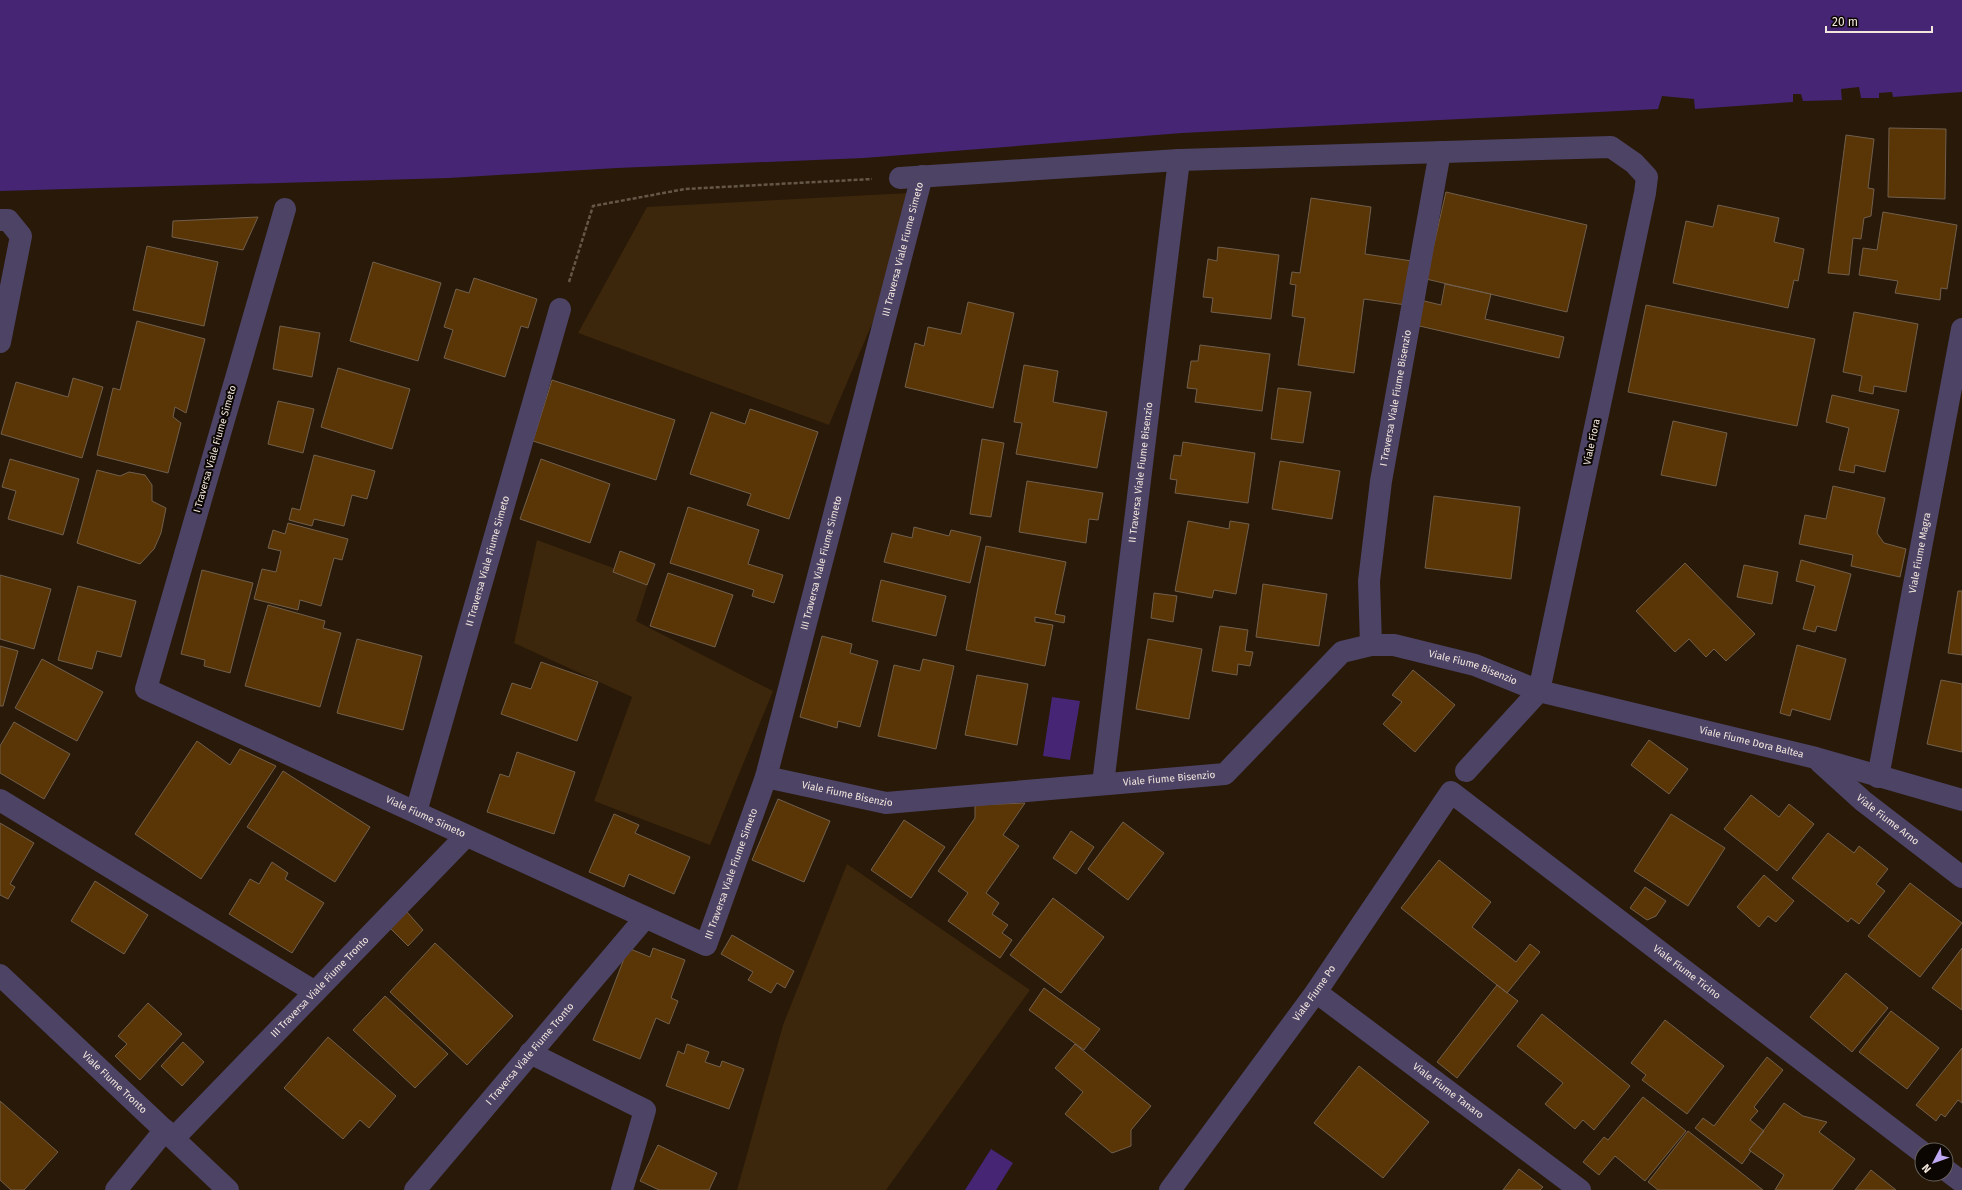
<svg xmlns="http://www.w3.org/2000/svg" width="1962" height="1190" font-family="'Fira Sans',sans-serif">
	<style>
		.green { fill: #3c260c }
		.water { fill: #452574 }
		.building { fill: #5a3606; stroke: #715f4d }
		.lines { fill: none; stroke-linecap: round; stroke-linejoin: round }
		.path { stroke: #655748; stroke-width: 2.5; stroke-dasharray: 4 2; stroke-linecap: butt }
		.minor { stroke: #4d4365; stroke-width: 22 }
		.labels { text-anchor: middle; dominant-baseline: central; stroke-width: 4; stroke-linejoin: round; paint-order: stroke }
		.street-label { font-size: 10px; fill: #f2e7dd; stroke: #0b0602 }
	</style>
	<rect width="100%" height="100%" fill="#281908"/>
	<path class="green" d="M928,192L829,425L578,333L647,207Z
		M537,540L649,581L636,621L773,691L710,845L594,801L632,697L514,643Z
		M847,864L1030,990L886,1190H737L783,1025Z"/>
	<path class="water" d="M0,0H1962V92L1893,97L1892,92L1879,93V98H1861L1859,87L1841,89L1842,100L1803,101L1801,94H1793V102L1695,109L1694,99L1662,96L1658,109L1182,133L864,158L617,168L449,178L0,191Z
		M1052,697L1080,701L1070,760L1043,756Z
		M991,1149L1013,1163L996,1190H965Z"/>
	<path class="building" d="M1889,128L1946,129L1945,199L1888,197Z
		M1846,135L1874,139L1868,188L1874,189L1871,216L1864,218L1861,239L1853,238L1849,275L1828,273Z
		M1446,192L1587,225L1567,312L1426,279Z
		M1311,198L1371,207L1365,254L1412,261L1406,305L1364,299L1354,373L1298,365L1305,318L1292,316L1296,285L1290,284L1292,272L1300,273Z
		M1718,205L1779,218L1774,242L1804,249L1798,281L1794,280L1788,308L1673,283L1686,221L1713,227Z
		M1883,212L1957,225L1947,289L1941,288L1940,300L1895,293L1898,281L1859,275L1863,248L1877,250Z
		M258,217L243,250L172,237L173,221Z
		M147,246L218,262L204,326L133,310Z
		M1218,247L1279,255L1271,319L1211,312L1213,298L1203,297L1208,259L1217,261Z
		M373,262L441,283L418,361L350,341Z
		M474,278L537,299L528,328L521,326L505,377L444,358L453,330L444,327L456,289L469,293Z
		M1445,284L1491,294L1485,319L1564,337L1559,358L1415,325L1420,300L1441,305Z
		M968,302L1014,313L993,408L905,387L915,343L924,346L928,327L961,334Z
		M1646,305L1815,339L1797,426L1628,392Z
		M1854,312L1918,324L1906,392L1874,386L1873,394L1859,391L1862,376L1843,372Z
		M137,321L205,339L186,413L175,407L173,417L181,423L168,473L97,455L113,388L120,390Z
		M280,326L320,333L312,377L273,369Z
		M1200,345L1270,354L1262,411L1195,402L1197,389L1187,388L1191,361H1198Z
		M1024,365L1058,371L1053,402L1107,412L1097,468L1016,454L1022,423L1014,422Z
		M338,368L410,389L392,449L321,427Z
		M73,378L103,387L82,458L1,434L16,382L68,397Z
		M552,380L675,420L656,480L533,441Z
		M1278,388L1311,392L1303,443L1271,439Z
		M1832,395L1899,410L1885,472L1855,465L1854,473L1839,470L1849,428L1826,422Z
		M278,401L314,409L303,453L268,444Z
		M750,409L818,432L789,519L747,505L751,494L690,474L711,412L745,424Z
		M1673,421L1727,433L1716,486L1661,475Z
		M982,439L1004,443L991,517L970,514Z
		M1183,442L1255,453L1248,503L1175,493L1177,480L1170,479L1174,455L1181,456Z
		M314,455L375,471L367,499L352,495L344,526L314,519L312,526L289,520L292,508L300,510Z
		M10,459L79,479L63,535L8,519L16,491L2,487Z
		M541,459L610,484L590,543L520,519Z
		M1280,461L1340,471L1332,519L1272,509Z
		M97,470L120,476L129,472L145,475L152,485V501L166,508L161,533L154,549L140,564L77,543Z
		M1027,481L1103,493L1098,520L1089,519L1086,543L1019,532Z
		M1833,486L1885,498L1877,533L1884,543L1906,549L1900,577L1851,566L1853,555L1799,544L1805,515L1826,519Z
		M1434,496L1520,507L1511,579L1425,568Z
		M688,507L759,530L748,564L783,575L774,603L752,596L754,590L670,563Z
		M1188,521L1229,529L1230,521L1249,524L1236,594L1214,590L1212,598L1175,591Z
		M288,523L348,539L342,560L334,558L321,606L300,600L298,610L254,599L262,569L276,572L281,551L268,548L273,530L285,534Z
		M914,527L949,536L951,530L981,537L970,583L884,562L892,533L912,538Z
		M986,546L1066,562L1055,614L1065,616L1064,623L1035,617V622L1053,625L1045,666L966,650Z
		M620,551L655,564L647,585L613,572Z
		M1801,560L1851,574L1836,631L1817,626L1815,632L1803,629L1815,586L1796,581Z
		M1685,563L1755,634L1726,661L1714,649L1706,657L1689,639L1675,652L1636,611Z
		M1744,565L1778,572L1772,604L1737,597Z
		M202,570L253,583L230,673L204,666L205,660L181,654Z
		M668,573L733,595L715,647L650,626Z
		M0,575L51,589L34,649L0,639Z
		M881,580L946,596L936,636L872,621Z
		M1263,584L1327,594L1319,646L1256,637Z
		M78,586L136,601L121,657L97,651L92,669L58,660Z
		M1958,591H1962V655L1948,653Z
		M1154,593L1177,596L1173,622L1151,618Z
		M268,605L325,621L323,628L341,633L320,707L245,686Z
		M1220,626L1248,630L1245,651L1253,652L1250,666L1238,664L1237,675L1212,671Z
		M822,636L852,644L850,653L878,661L860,727L838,721L837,728L800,717Z
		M357,639L422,656L403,730L337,713Z
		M1148,639L1202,649L1189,719L1136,709Z
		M1797,645L1846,659L1830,720L1792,709L1790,716L1780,713Z
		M0,646L18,651L3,706H0Z
		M42,659L103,692L77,741L15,708Z
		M923,659L954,666L936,749L878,736L894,665L920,671Z
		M541,662L598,682L577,741L501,714L512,683L531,689Z
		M1413,670L1455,705L1415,752L1383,724L1402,702L1392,695Z
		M977,675L1028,684L1017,745L965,735Z
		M1941,680L1962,684V752L1927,744Z
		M14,722L70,754L44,799L0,773V746Z
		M1649,740L1688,769L1669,794L1631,765Z
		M197,741L230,765L240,749L276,766L201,879L135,834Z
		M517,752L575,772L554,834L487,812L500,774L509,777Z
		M283,771L370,827L335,882L247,827Z
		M1751,795L1779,817L1789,804L1814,824L1777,871L1724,829Z
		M778,799L830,821L804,882L752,860Z
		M1025,803L1003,835L1019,846L986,893L999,903L992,914L1008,925L1002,933L1012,940L1000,958L948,921L968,893L938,871L975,818V805Z
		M614,814L639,825L635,833L690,857L674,894L629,874L624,887L589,872Z
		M1671,814L1725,848L1688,906L1634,871Z
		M904,820L945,847L911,898L871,870Z
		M1123,822L1164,853L1128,900L1088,869Z
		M0,823L34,843L10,884L15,887L8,899L0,895Z
		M1071,831L1094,847L1076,874L1053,858Z
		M1828,833L1854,853L1859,846L1888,869L1876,884L1885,891L1859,924L1851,918L1848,922L1792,878Z
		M1439,860L1491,902L1472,927L1516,962L1530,944L1540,952L1507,993L1401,908Z
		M272,862L288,873L285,879L324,903L292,953L229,914L250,879L259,884Z
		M1764,875L1794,901L1776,922L1768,916L1759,927L1737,907Z
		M95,881L148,915L124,954L71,921Z
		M1910,883L1962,923L1920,977L1868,936Z
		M1645,887L1666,901L1656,916L1647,920L1630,908Z
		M1053,898L1104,937L1061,993L1010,955Z
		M407,912L423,930L408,946L390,928Z
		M732,935L794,971L785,988L777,983L771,993L748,980L753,972L721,954Z
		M435,943L513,1016L467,1065L390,992Z
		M628,948L650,957L653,948L685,960L671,998L678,1001L669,1024L656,1018L640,1059L593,1040Z
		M1962,948V1010L1932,988Z
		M1846,973L1888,1008L1852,1052L1810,1017Z
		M1497,985L1518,1001L1457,1078L1437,1062Z
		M1044,988L1100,1029L1084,1050L1029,1010Z
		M385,996L448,1054L415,1088L353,1030Z
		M148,1003L182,1034L140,1080L115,1056L127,1044L118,1036Z
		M1891,1011L1939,1048L1907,1089L1859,1052Z
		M1542,1014L1630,1086L1594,1130L1583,1120L1575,1129L1545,1104L1563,1083L1517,1046Z
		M1665,1020L1724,1066L1687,1114L1642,1080L1646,1075L1631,1063Z
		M328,1037L396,1096L369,1128L360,1120L343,1139L284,1088Z
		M183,1042L204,1062L182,1086L161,1066Z
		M687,1044L709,1052L705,1062L720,1067L722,1061L744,1069L729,1109L666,1086L678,1051L684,1054Z
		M1075,1044L1151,1106L1131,1130V1146L1112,1153L1065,1114L1083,1092L1055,1068Z
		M1962,1048V1103L1958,1100L1945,1117L1941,1114L1936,1121L1916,1105Z
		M1767,1057L1783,1070L1754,1107L1758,1111L1750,1120L1764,1131L1749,1150L1751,1151L1742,1164L1695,1128L1703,1118L1714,1126Z
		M1359,1066L1429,1122L1383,1178L1314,1123Z
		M1643,1097L1686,1131L1645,1181L1615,1156L1599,1175L1583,1162L1604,1137L1608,1140Z
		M0,1101L58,1152L24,1190H11L0,1180Z
		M1784,1103L1803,1116L1827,1122L1819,1132L1855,1159L1832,1190H1775L1784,1175L1749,1150Z
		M1688,1131L1763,1190H1658L1648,1182Z
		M658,1145L717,1173L709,1190H659L640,1181Z
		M1519,1169L1543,1187L1540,1190H1503Z
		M1871,1170L1896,1190H1855Z"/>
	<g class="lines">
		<path class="path" d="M569,282L593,206L685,189L872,179"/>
		<g class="minor">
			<path d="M900,178L1179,160L1611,147L1634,163L1647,177L1645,193L1539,691"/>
			<path id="s1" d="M285,209L146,689L706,945L766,777L922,176"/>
			<path d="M0,220H8L21,236L0,342"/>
			<path id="s2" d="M1371,645L1369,581L1381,481L1440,152"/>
			<path id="s3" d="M1820,762L1863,801L1962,877"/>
			<path d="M1466,771L1539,691"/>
			<path id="s4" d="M766,777L886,803L1225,774L1342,652L1371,645H1394L1475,665L1539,691L1816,758L1962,800"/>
			<path id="s5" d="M1878,777L1962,329"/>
			<path id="s6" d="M1103,784L1179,160"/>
			<path d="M0,800L315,992"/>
			<path id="s7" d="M416,812L560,309"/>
			<path id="s8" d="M0,975L228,1190"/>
			<path id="s9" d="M1316,992L1580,1190"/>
			<path d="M530,1053L645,1110L622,1190"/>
			<path id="s10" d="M174,1138L466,836"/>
			<path d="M1946,1170L1962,1182"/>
			<path d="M116,1190L165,1130"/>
			<path id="s11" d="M415,1190L645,918"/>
			<path id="s12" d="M1170,1190L1316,992L1451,792L1922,1152"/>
		</g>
	</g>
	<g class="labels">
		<g class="street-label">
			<text stroke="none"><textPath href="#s1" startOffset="1839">III Traversa Viale Fiume Simeto</textPath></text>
			<text stroke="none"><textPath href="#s2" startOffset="249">I Traversa Viale Fiume Bisenzio</textPath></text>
			<text transform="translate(1592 442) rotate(-78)">Viale Fiora</text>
			<text transform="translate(215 449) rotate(-74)">I Traversa Viale Fiume Simeto</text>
			<text stroke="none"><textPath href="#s6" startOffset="314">II Traversa Viale Fiume Bisenzio</textPath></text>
			<text stroke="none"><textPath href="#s5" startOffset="228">Viale Fiume Magra</textPath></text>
			<text stroke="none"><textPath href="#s7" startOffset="261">II Traversa Viale Fiume Simeto</textPath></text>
			<text stroke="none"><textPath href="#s1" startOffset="1515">III Traversa Viale Fiume Simeto</textPath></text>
			<text stroke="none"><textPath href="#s4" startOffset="767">Viale Fiume Bisenzio</textPath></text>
			<text stroke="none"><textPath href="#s4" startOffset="1056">Viale Fiume Dora Baltea</textPath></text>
			<text stroke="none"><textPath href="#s4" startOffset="407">Viale Fiume Bisenzio</textPath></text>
			<text stroke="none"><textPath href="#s4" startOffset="83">Viale Fiume Bisenzio</textPath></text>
			<text stroke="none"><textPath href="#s1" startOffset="807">Viale Fiume Simeto</textPath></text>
			<text stroke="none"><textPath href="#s3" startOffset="89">Viale Fiume Arno</textPath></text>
			<text stroke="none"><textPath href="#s1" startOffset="1191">III Traversa Viale Fiume Simeto</textPath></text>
			<text stroke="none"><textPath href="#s12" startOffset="784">Viale Fiume Ticino</textPath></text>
			<text stroke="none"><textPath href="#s10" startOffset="210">III Traversa Viale Fiume Tronto</textPath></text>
			<text stroke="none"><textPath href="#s12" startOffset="244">Viale Fiume Po</textPath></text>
			<text stroke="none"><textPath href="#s11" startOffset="178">I Traversa Viale Fiume Tronto</textPath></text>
			<text stroke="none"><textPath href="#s8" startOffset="157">Viale FIume Tronto</textPath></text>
			<text stroke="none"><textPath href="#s9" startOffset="165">Viale Fiume Tanaro</textPath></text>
		</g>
	</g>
	<g transform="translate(1934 1162) rotate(229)"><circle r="19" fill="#0b0602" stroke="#67605a"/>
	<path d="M0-3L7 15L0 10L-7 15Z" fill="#bfa9f4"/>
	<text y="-6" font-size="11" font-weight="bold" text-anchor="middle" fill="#f2e7dd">N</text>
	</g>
	<path d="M1826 26v6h106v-6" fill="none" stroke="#f2e7dd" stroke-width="2"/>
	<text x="1832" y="26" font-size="12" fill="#f2e7dd" stroke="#0b0602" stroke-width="3" paint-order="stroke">20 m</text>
</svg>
